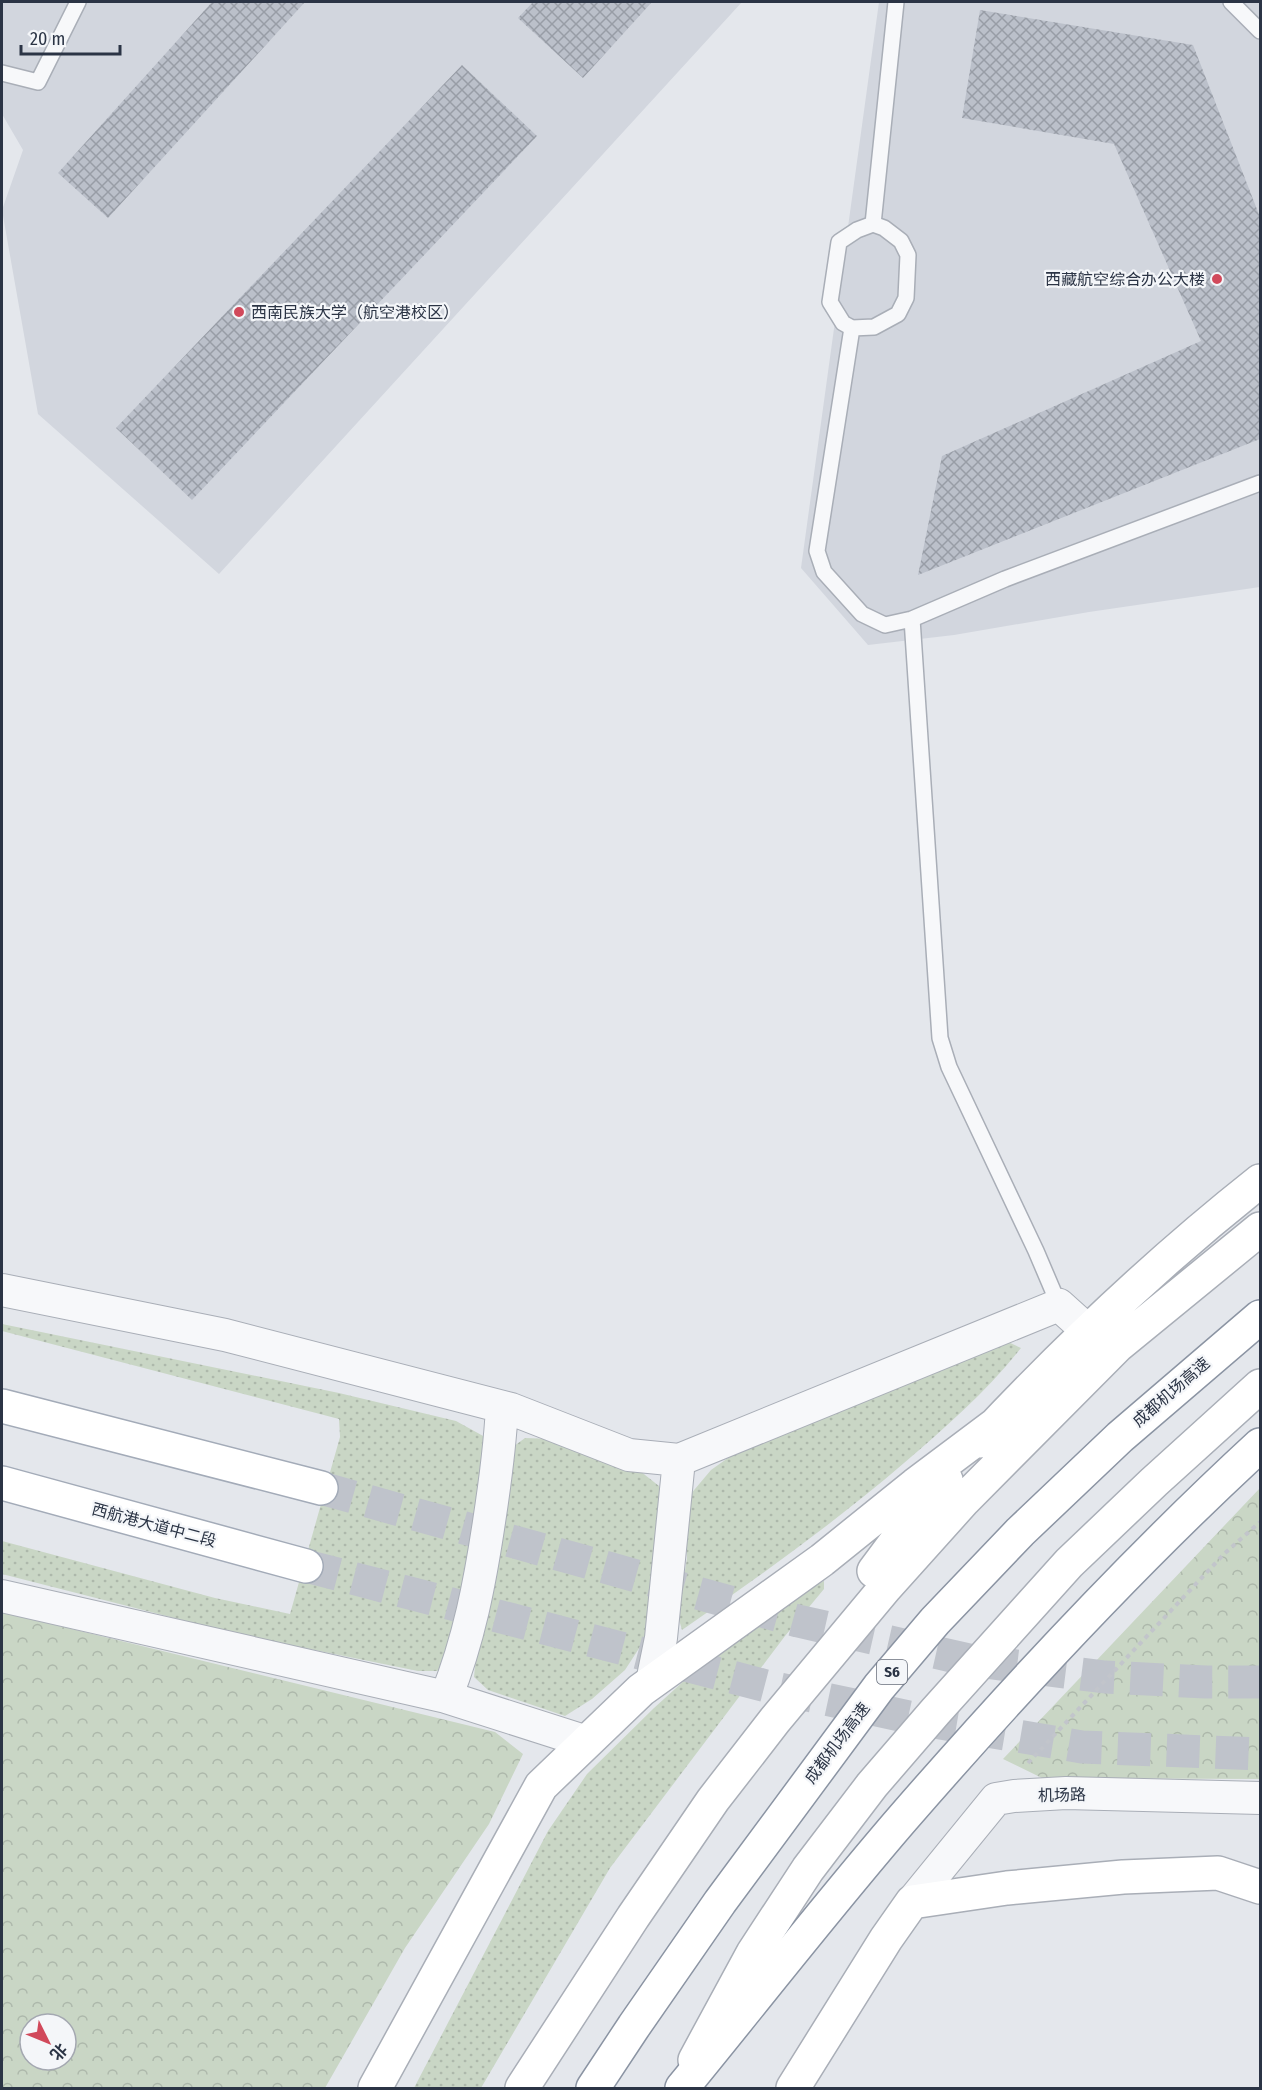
<svg xmlns="http://www.w3.org/2000/svg" width="1262" height="2090" font-family="'Fira Sans Condensed','Noto Sans SC',sans-serif">
	<style>
		.built { fill: #d2d6de }
		.grass { fill: url(#grass-dots) }
		.park { fill: url(#park-crowns); fill-rule: evenodd }
		.building { fill: url(#building-cross-hatch) }
		.lines { fill: none; stroke-linecap: round; stroke-linejoin: round }
		.primary-tunnel { stroke: #bfc3cb; stroke-width: 33; stroke-dasharray: 33 16; stroke-linecap: butt }
		.lane-casing { stroke: #a9aeb7; stroke-width: 18 }
		.street-casing { stroke: #a9aeb7; stroke-width: 34 }
		.secondary-casing { stroke: #a9aeb7; stroke-width: 36 }
		.primary-casing { stroke: #a3abb8; stroke-width: 36 }
		.highway-casing { stroke: #8b94a3; stroke-width: 36 }
		.path { stroke: #c2c5cb; stroke-width: 4; stroke-dasharray: 4.5 4.5; stroke-linecap: butt }
		.lane { stroke: #f7f8fa; stroke-width: 15 }
		.street { stroke: #f7f8fa; stroke-width: 32 }
		.secondary { stroke: #fff; stroke-width: 33 }
		.primary { stroke: #fff; stroke-width: 33 }
		.highway { stroke: #fff; stroke-width: 33 }
		.poi-dot { fill: #d1495b; stroke: #f4f6f9; stroke-width: 2 }
		.labels { text-anchor: middle; dominant-baseline: central; stroke-width: 4.5; stroke-linejoin: round; paint-order: stroke }
		.shield { fill: #f4f6f9; stroke: #676e7b; stroke-width: 1.5 }
		.shield-label { font-size: 15px; font-weight: bold; fill: #2b3445 }
		.poi-label { font-size: 16px; fill: #2b3445; stroke: #f4f6f9; text-anchor: end }
		.street-label { font-size: 16px; fill: #2b3445; stroke: #f4f6f9 }
	</style>
	<defs>
		<pattern id="grass-dots" width="8" height="8" patternUnits="userSpaceOnUse" patternTransform="scale(1.5)"><rect width="8" height="8" fill="#c9d6c5"/><path d="M2 2h.1M6 6h.1" fill="none" stroke="#adb8ab" stroke-width="1.8" stroke-linecap="round"/></pattern>
		<pattern id="park-crowns" width="20" height="18" patternUnits="userSpaceOnUse" patternTransform="scale(1.5)"><rect width="20" height="18" fill="#c9d6c5"/><path d="M2 6a3 3 0 1 1 6 0M12 15a3 3 0 1 1 6 0" fill="none" stroke="#adb8ab"/></pattern>
		<pattern id="building-cross-hatch" width="8" height="8" patternUnits="userSpaceOnUse" patternTransform="scale(1.5)"><rect width="8" height="8" fill="#bbc0ca"/><path d="M0 0l8 8M0 8l8-8" fill="none" stroke="#989da6"/></pattern>
	</defs>
	<rect width="100%" height="100%" fill="#e4e7ec"/>
	<path class="built" d="M2,2H742L219,574L38,414L2,210L23,150L2,114Z
		M879,2H1260V587L1089,612L954,635L868,645L801,568Z"/>
	<path class="grass" d="M2,1324L339,1393L456,1421L485,1437L487,1464L448,1662L437,1671H418L241,1635L2,1574V1541L215,1598L290,1614L340,1437L339,1419L2,1331Z
		M1008,1342L1021,1348C987,1391 946,1427 904,1463C834,1523 759,1577 682,1630L678,1616L687,1558L684,1502L711,1470L756,1438Z
		M525,1438L552,1439L640,1471L659,1486L663,1523L647,1636L625,1670L592,1699L565,1716L488,1690L474,1677L478,1634L506,1452Z
		M824,1581V1589L785,1636L610,1868L481,2088H414L548,1831L587,1774L654,1708L718,1650L806,1590Z"/>
	<path class="park" d="M1260,1488V1779L1042,1778L1003,1759Z
		M2,1612L495,1732L523,1754L489,1824L405,1948L325,2088H2ZM30,2024H66V2060H30Z"/>
	<path class="building" d="M212,2H305L108,218L58,173Z
		M533,2H652L583,78L518,18Z
		M980,10L1193,45L1260,217V439L918,575L942,456L1201,341L1114,144L962,118Z
		M462,65L537,136L192,500L116,428Z"/>
	<g class="lines">
		<path class="primary-tunnel" d="M321,1488L798,1621L969,1660L1105,1677L1206,1682H1260
			M306,1566L770,1687L923,1720L1082,1747L1260,1754"/>
		<defs>
			<path id="lane" d="M1231,2L1260,31
				M2,73L38,82L78,2
				M873,224L884,228L901,241L908,255L906,298L898,314L874,327L852,328L843,323L830,302L839,242L857,230Z
				M873,224L896,2
				M852,328L817,551L824,572L862,614L885,625L912,619L1005,579L1260,483
				M912,619L940,1038L949,1067L1036,1251L1059,1305"/>
			<path id="street" d="M2,1290L225,1335L511,1409L629,1455L679,1460L1059,1305L1089,1332
				M2,1596L446,1697L587,1742
				M652,1682L661,1638L679,1460
				M446,1697C469,1640 480,1582 489,1522C495,1483 500,1446 502,1407
				M912,1902L996,1799L1014,1796L1066,1793L1260,1798"/>
			<path id="secondary" d="M980,1441C1067,1348 1160,1260 1260,1181
				M874,1571L915,1516L946,1480
				M695,2060L753,1953L808,1869L872,1785L935,1712L1069,1563L1154,1482L1260,1386
				M375,2088L541,1786L641,1690L822,1560L915,1485L995,1425
				M522,2088L633,1917L713,1800L775,1720L885,1588L964,1500L1117,1346L1260,1229
				M793,2088L886,1939L912,1902L1007,1888L1123,1877L1218,1873L1260,1887"/>
			<path id="primary" d="M2,1406L321,1488
				M2,1483L306,1566"/>
			<path id="highway" d="M593,2088L634,2026L720,1902L879,1687L935,1621L1020,1532L1120,1437L1260,1317
				M682,2088C755,1999 827,1906 903,1818C1016,1688 1133,1562 1260,1445"/>
		</defs>
		<use href="#lane" class="lane-casing"/>
		<use href="#street" class="street-casing"/>
		<use href="#secondary" class="secondary-casing"/>
		<use href="#primary" class="primary-casing"/>
		<use href="#highway" class="highway-casing"/>
		<path class="path" d="M1028,1763L1224,1554L1260,1522"/>
		<use href="#lane" class="lane"/>
		<use href="#street" class="street"/>
		<use href="#secondary" class="secondary"/>
		<use href="#primary" class="primary"/>
		<use href="#highway" class="highway"/>
	</g>
	<g class="poi-dot">
		<circle cx="1217" cy="279" r="6"/>
		<circle cx="239" cy="312" r="6"/>
	</g>
	<g class="labels">
		<rect class="shield" x="877" y="1660" width="30" height="24" rx="4.5"/>
		<g class="shield-label">
			<text x="892" y="1672">S6</text>
		</g>
		<g class="poi-label">
			<text x="1205" y="279">西藏航空综合办公大楼</text>
			<text x="251" y="312" text-anchor="start">西南民族大学（航空港校区）</text>
		</g>
		<g class="street-label">
			<text transform="translate(1171 1392) rotate(-41)">成都机场高速</text>
			<text transform="translate(154 1525) rotate(15)">西航港大道中二段</text>
			<text transform="translate(837 1743) rotate(-53)">成都机场高速</text>
			<text transform="translate(1062 1795) rotate(-1)">机场路</text>
		</g>
	</g>
	<rect width="1262" height="2090" fill="none" stroke="#2b3445" stroke-width="6"/>
	<g transform="translate(48 2042) rotate(133)"><circle r="28" fill="#f4f6f9" stroke="#a4a8b1" stroke-width="1.5"/>
	<path d="M0-4.5L10 22L0 15L-10 22Z" fill="#d1495b"/>
	<text y="-9" font-size="16" font-weight="bold" text-anchor="middle" fill="#2b3445">北</text>
	</g>
	<path d="M21 45v9h99v-9" fill="none" stroke="#2b3445" stroke-width="3"/>
	<text x="30" y="45" font-size="18" fill="#2b3445" stroke="#f4f6f9" stroke-width="4.5" paint-order="stroke">20 m</text>
</svg>
